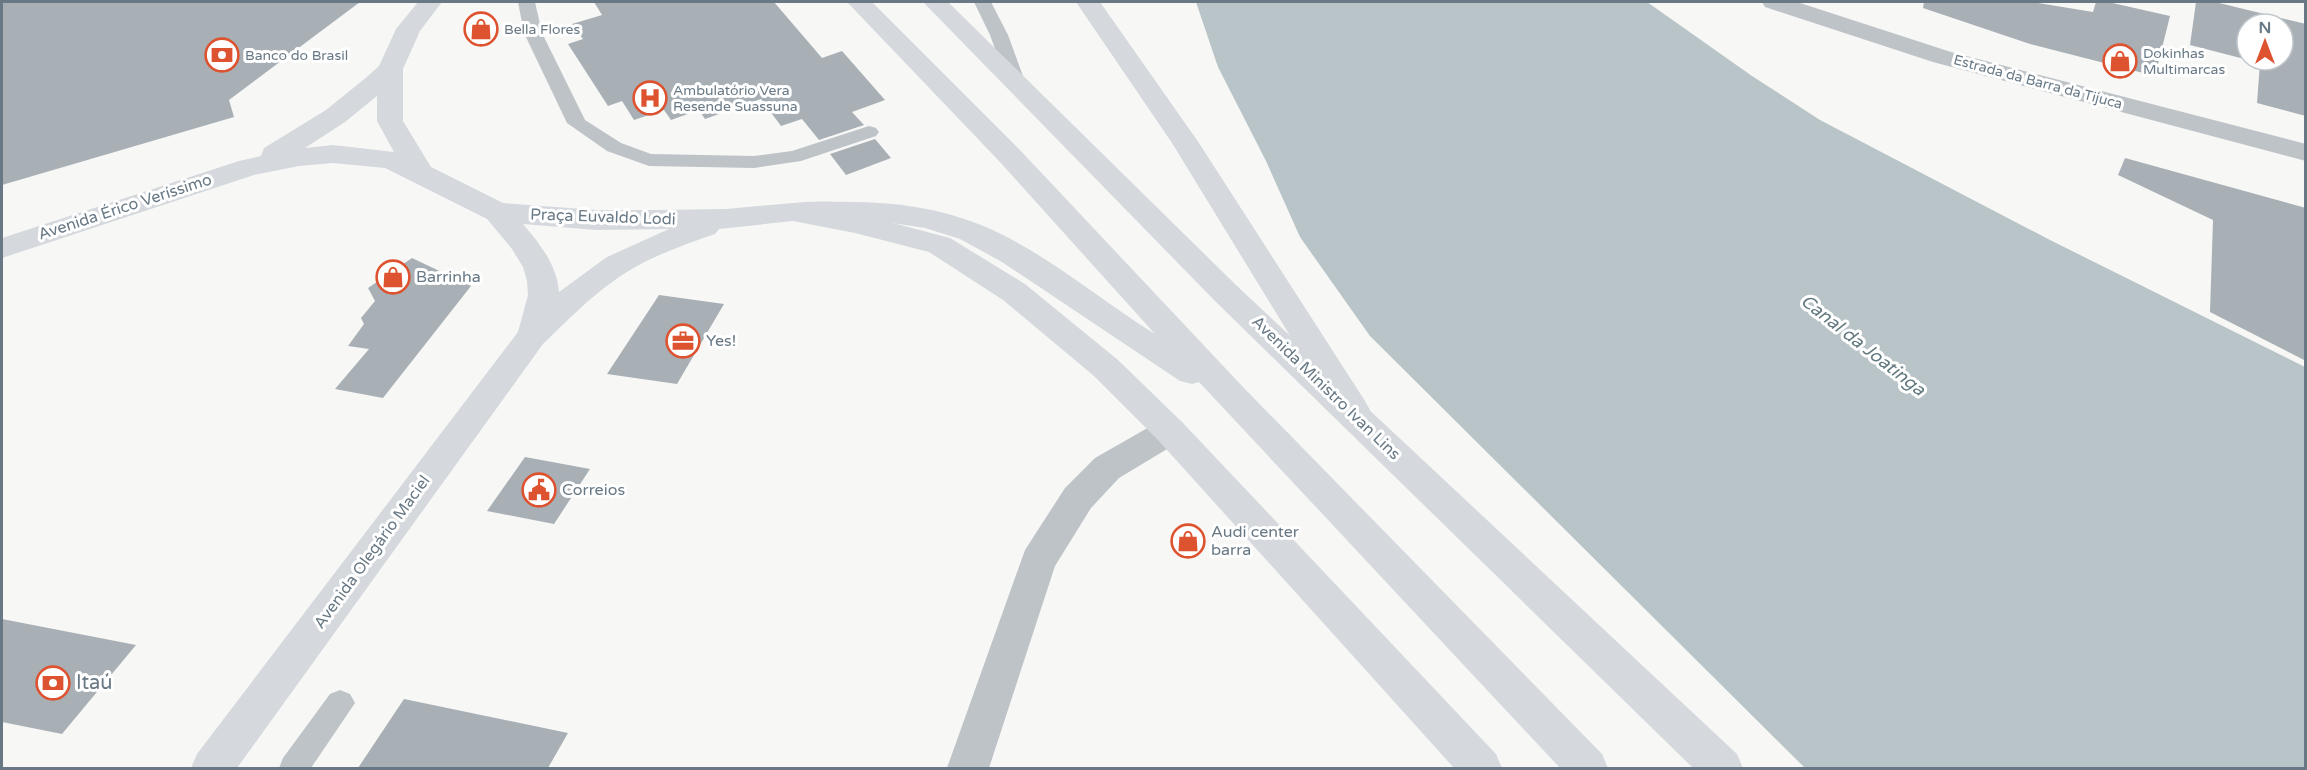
<svg xmlns="http://www.w3.org/2000/svg" width="2307" height="770" font-family="'Varela Round',sans-serif">
	<style>
		.water { fill: #b8c4c8 }
		.building { fill: #a8b0b6; fill-rule: evenodd }
		.lines { fill: none; stroke-linecap: round; stroke-linejoin: round }
		.service { fill: #bec3c7; fill-rule: evenodd }
		.minor { fill: #bec3c7; fill-rule: evenodd }
		.tertiary { fill: #bec3c7; fill-rule: evenodd }
		.secondary { fill: #d5d9dd; fill-rule: evenodd }
		.trunk { fill: #d5d9dd; fill-rule: evenodd }
		.labels { text-anchor: middle; dominant-baseline: central; stroke-width: 6; stroke-linejoin: round; paint-order: stroke }
		.far-poi-label { font-size: 14px; fill: #687985; stroke: #fff; text-anchor: start }
		.far-street-label { font-size: 14px; fill: #687985; stroke: #fff }
		.street-label { font-size: 16px; fill: #687985; stroke: #fff }
		.poi-label { font-size: 16px; fill: #687985; stroke: #fff; text-anchor: start }
		.water-label { font-size: 18px; font-style: italic; fill: #637a80; stroke: #fff }
		.near-poi-label { font-size: 20px; fill: #687985; stroke: #fff; text-anchor: start }
	</style>
	<rect width="100%" height="100%" fill="#f7f7f5"/>
	<path class="water" d="M1196,2H1647L1752,76L1820,120L2050,240L2305,367V768H1805L1370,336L1300,237L1266,161L1218,67Z"/>
	<path class="building" d="M2,2H360L229,100L234,117L2,185Z
		M594,2H774L822,58L842,51L885,100L852,112L864,125L819,140L802,119L781,126L761,99L705,119L699,110L671,120L664,110L634,120L622,101L608,106L568,44L583,39L572,24L602,15Z
		M1924,2H2032L2093,12L2096,2H2108L2170,16L2155,76L2030,44L1923,8Z
		M2196,2H2215L2306,24V116L2257,103L2260,63L2190,45ZM2247,24H2283V60H2247Z
		M875,139L891,158L846,175L830,154Z
		M2125,158L2306,208V361L2210,312L2213,220L2118,175Z
		M412,258L471,286L383,398L335,389L369,349L348,346L364,324L361,318L375,301L368,288Z
		M659,295L724,304L677,384L607,374Z
		M525,457L590,469L554,524L487,511Z
		M2,619L136,645L62,734L2,722Z
		M404,699L568,733L548,768H358Z"/>
	<g class="lines">
		<path class="service" d="M518,2H535L542,33L585,120L621,143L651,154L754,156L792,151L869,126L876,128L879,132L876,136L801,161L754,168L649,166L607,151L567,123L524,33Z
			M974,2H991L1008,35L1027,87L1025,91H1011L1009,87L990,35Z
			M340,690L350,694L355,703L311,768H279L283,758L330,694Z"/>
		<path class="minor" d="M1170,418L1182,422L1187,431L1182,440L1119,478L1091,508L1055,566L989,768H947L1025,550L1065,488L1095,458L1158,422Z"/>
		<path class="tertiary" d="M1762,2H1797L1951,52L2306,144V161L1933,62L1765,7Z"/>
		<path class="secondary" d="M418,2H442L420,31L403,69V121L431,167L503,203L596,210H656L726,209L793,203L855,213L950,238L1025,284L1118,360L1182,422L1496,754L1502,768H1454L1158,440L1094,376L1003,300L929,252L855,233L793,221L719,229L715,234C681,246 645,258 615,280C589,298 566,322 543,344L237,768H191L197,754L518,332L528,295L527,281L523,267L512,249L487,219L385,168L333,163L299,166L254,175L2,258V238L239,161L261,156L264,148L326,110L368,76L379,66L396,29ZM377,96V121L394,152L333,145L305,148L345,122ZM523,224L596,230L669,229L607,257L559,292C557,265 540,244 523,224Z
			M1076,2H1100L1199,143L1365,401L1370,410L1365,419L1353,423L1341,419L1172,143Z"/>
		<path class="trunk" d="M847,2H872L1019,149L1243,387L1602,754L1608,768H1560L1199,382L1192,384L1180,381L1002,262L960,239L925,228L892,223L793,221L783,219L779,212L783,205C804,200 829,202 851,202C895,202 939,208 981,225C1044,251 1097,298 1155,334L999,161Z
			M923,2H948L1237,286L1737,754L1743,768H1693L1215,301Z"/>
	</g>
	<defs>
		<symbol id="shop-ring" viewBox="-11 -11 22 22"><circle r="9.5" fill="#fff" stroke="#dd522f" stroke-width="1.5"/><path d="M-5-2.5h2.3a2.7 3.5 0 0 1 5.4 0H5L5.5 6h-11ZM-1.5-2.5h3a1.5 2.3 0 0 0-3 0Z" fill="#dd522f"/></symbol>
		<symbol id="bank-ring" viewBox="-11 -11 22 22"><circle r="9.5" fill="#fff" stroke="#dd522f" stroke-width="1.5"/><path d="M-6-4H6V4H-6ZM0-2.3a2.3 2.3 0 1 0 0 4.6a2.3 2.3 0 1 0 0-4.6Z" fill="#dd522f"/></symbol>
		<symbol id="hospital-ring" viewBox="-11 -11 22 22"><circle r="9.5" fill="#fff" stroke="#dd522f" stroke-width="1.5"/><path d="M-5-5h3v3.5h4V-5h3V5h-3V1.5h-4V5h-3Z" fill="#dd522f"/></symbol>
		<symbol id="office-ring" viewBox="-11 -11 22 22"><circle r="9.5" fill="#fff" stroke="#dd522f" stroke-width="1.5"/><path d="M-6-3h4V-5.5h4V-3h4V5H-6ZM-1-4.5V-3h2v-1.5ZM-6 0V1H6V0Z" fill="#dd522f"/></symbol>
		<symbol id="civic-ring" viewBox="-11 -11 22 22"><circle r="9.5" fill="#fff" stroke="#dd522f" stroke-width="1.5"/><path d="M-.6-6.5H3V-4.5H.6V-3L4-1V1h2V6H-6V1h2V-1L-.6-3ZM-1.2 2.5V6h2.4V2.5Z" fill="#dd522f"/></symbol>
	</defs>
	<g fill-rule="evenodd">
		<use href="#shop-ring" x="462" y="10" width="38" height="38"/>
		<use href="#bank-ring" x="203" y="36" width="38" height="38"/>
		<use href="#shop-ring" x="2101" y="42" width="38" height="38"/>
		<use href="#hospital-ring" x="631" y="79" width="38" height="38"/>
		<use href="#shop-ring" x="374" y="258" width="38" height="38"/>
		<use href="#office-ring" x="664" y="322" width="38" height="38"/>
		<use href="#civic-ring" x="520" y="471" width="38" height="38"/>
		<use href="#shop-ring" x="1169" y="522" width="38" height="38"/>
		<use href="#bank-ring" x="34" y="664" width="38" height="38"/>
	</g>
	<g class="labels">
		<g class="far-poi-label">
			<text x="504" y="29">Bella Flores</text>
			<text x="2143" y="53">Dokinhas<tspan x="2143" dy="16">Multimarcas</tspan></text>
			<text x="245" y="55">Banco do Brasil</text>
			<text x="673" y="90">Ambulatório Vera<tspan x="673" dy="16">Resende Suassuna</tspan></text>
		</g>
		<g class="far-street-label">
			<text transform="translate(2038 82) rotate(15)">Estrada da Barra da Tijuca</text>
		</g>
		<g class="street-label">
			<text transform="translate(125 207) rotate(-18)">Avenida Érico Veríssimo</text>
			<text transform="translate(603 217) rotate(2)">Praça Euvaldo Lodi</text>
			<text transform="translate(1326 388) rotate(44)">Avenida Ministro Ivan Lins</text>
			<text transform="translate(372 552) rotate(-54)">Avenida Olegário Maciel</text>
		</g>
		<g class="poi-label">
			<text x="416" y="277">Barrinha</text>
			<text x="706" y="341">Yes!</text>
			<text x="562" y="490">Correios</text>
			<text x="1211" y="532">Audi center<tspan x="1211" dy="18">barra</tspan></text>
		</g>
		<g class="water-label">
			<text transform="translate(1863 345) rotate(38)">Canal da Joatinga</text>
		</g>
		<g class="near-poi-label">
			<text x="76" y="683">Itaú</text>
		</g>
	</g>
	<rect width="2307" height="770" fill="none" stroke="#687985" stroke-width="6"/>
	<g transform="translate(2265 42)"><circle r="28" fill="#ffffff" stroke="#c3c9ce" stroke-width="1.5"/>
	<path d="M0-4.5L10 22L0 15L-10 22Z" fill="#dd522f"/>
	<text y="-9" font-size="16" font-weight="bold" text-anchor="middle" fill="#687985">N</text>
	</g>
</svg>
